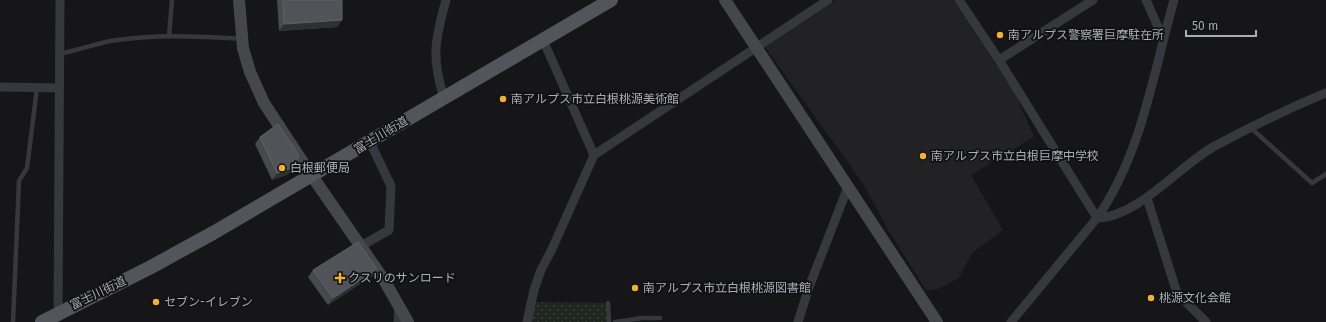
<svg xmlns="http://www.w3.org/2000/svg" width="1326" height="322" font-family="'Fira Sans','Noto Sans JP',sans-serif">
	<style>
		.built { fill: #222225 }
		.grass { fill: url(#grass-dots) }
		.lines { fill: none; stroke-linecap: round; stroke-linejoin: round }
		.lane { stroke: #37383d; stroke-width: 4.5 }
		.street { stroke: #37383d; stroke-width: 9 }
		.secondary { stroke: #45474d; stroke-width: 12 }
		.primary { stroke: #53555c; stroke-width: 14 }
		.wall { fill: #47494d }
		.shaded-wall { fill: #2f3033 }
		.building { fill: #525359; stroke: #5f6168 }
		.poi-dot { fill: #f2b134; stroke: #111113; stroke-width: 1.5 }
		.labels { text-anchor: middle; dominant-baseline: central; stroke-width: 3.5; stroke-linejoin: round; paint-order: stroke }
		.poi-label { font-size: 12px; fill: #a8adb8; stroke: #111113; text-anchor: start }
		.street-label { font-size: 12px; fill: #a8adb8; stroke: #111113 }
	</style>
	<defs>
		<pattern id="grass-dots" width="8" height="8" patternUnits="userSpaceOnUse"><rect width="8" height="8" fill="#1e261f"/><path d="M2 2h.1M6 6h.1" fill="none" stroke="#3c433d" stroke-width="1.8" stroke-linecap="round"/></pattern>
	</defs>
	<rect width="100%" height="100%" fill="#161618"/>
	<path class="built" d="M837,0H953L1014,91L1034,137L971,175L1003,230L972,253L959,278L938,289L926,290L890,233L862,182L765,47Z"/>
	<path class="grass" d="M531,302L608,303L609,322H527Z"/>
	<g class="lines">
		<path class="lane" d="M169,36L172,0
			M59,54C77,50 93,45 110,41C154,34 197,36 242,39
			M1251,128L1312,183L1326,174
			M608,303L609,322
			M13,322L19,181L27,168L37,88
			M615,322L642,318H660"/>
		<path class="street" d="M959,0L999,60L1097,218
			M1146,0L1163,38
			M543,40L594,155
			M999,60L1093,0
			M0,87L59,88
			M444,98C431,57 435,40 446,0
			M1147,198L1177,293L1206,322
			M1097,218C1138,217 1178,167 1213,147C1250,127 1287,109 1326,93
			M361,246L389,230L391,186L370,142
			M58,313L60,0
			M398,322L399,305
			M527,322L534,290L541,270L552,249L594,155L828,0
			M798,322L809,287L848,187
			M1011,322L1097,218C1142,153 1153,74 1174,0"/>
		<path class="secondary" d="M239,0L243,48L250,72L264,103L312,176L384,280L408,322
			M725,0L937,322"/>
		<path class="primary" d="M42,322L151,267L213,233L611,0"/>
	</g>
	<path class="wall" d="M277,0H342V20L337,27L279,31Z
		M260,137L289,174L272,180L255,144Z
		M377,269L372,276L328,305L308,277L313,270Z"/>
	<path class="shaded-wall" d="M342,20L337,27L279,31L284,24Z
		M294,167L289,174L272,180L277,173Z
		M377,269L372,276L328,305L333,298Z"/>
	<path class="building" d="M283,0H342V20L284,24Z
		M278,124L299,155L294,167L277,173L260,137Z
		M358,242L377,269L333,298L313,270Z"/>
	<g class="poi-dot">
		<circle cx="1000" cy="35" r="4"/>
		<circle cx="503" cy="99" r="4"/>
		<circle cx="923" cy="156" r="4"/>
		<circle cx="282" cy="168" r="4"/>
		<path d="M338 272h4v4h4v4h-4v4h-4v-4h-4v-4h4z"/>
		<circle cx="635" cy="288" r="4"/>
		<circle cx="1151" cy="298" r="4"/>
		<circle cx="156" cy="302" r="4"/>
	</g>
	<g class="labels">
		<g class="poi-label">
			<text x="1008" y="35">南アルプス警察署巨摩駐在所</text>
			<text x="511" y="99">南アルプス市立白根桃源美術館</text>
			<text x="931" y="156">南アルプス市立白根巨摩中学校</text>
			<text x="290" y="168">白根郵便局</text>
			<text x="348" y="278">クスリのサンロード</text>
			<text x="643" y="288">南アルプス市立白根桃源図書館</text>
			<text x="1159" y="298">桃源文化会館</text>
			<text x="164" y="302">セブン-イレブン</text>
		</g>
		<g class="street-label">
			<text transform="translate(381 135) rotate(-31)">富士川街道</text>
			<text transform="translate(98 293) rotate(-26)">富士川街道</text>
		</g>
	</g>
	<path d="M1186 30v6h70v-6" fill="none" stroke="#a8adb8" stroke-width="2"/>
	<text x="1192" y="30" font-size="12" fill="#a8adb8" stroke="#111113" stroke-width="3" paint-order="stroke">50 m</text>
</svg>
